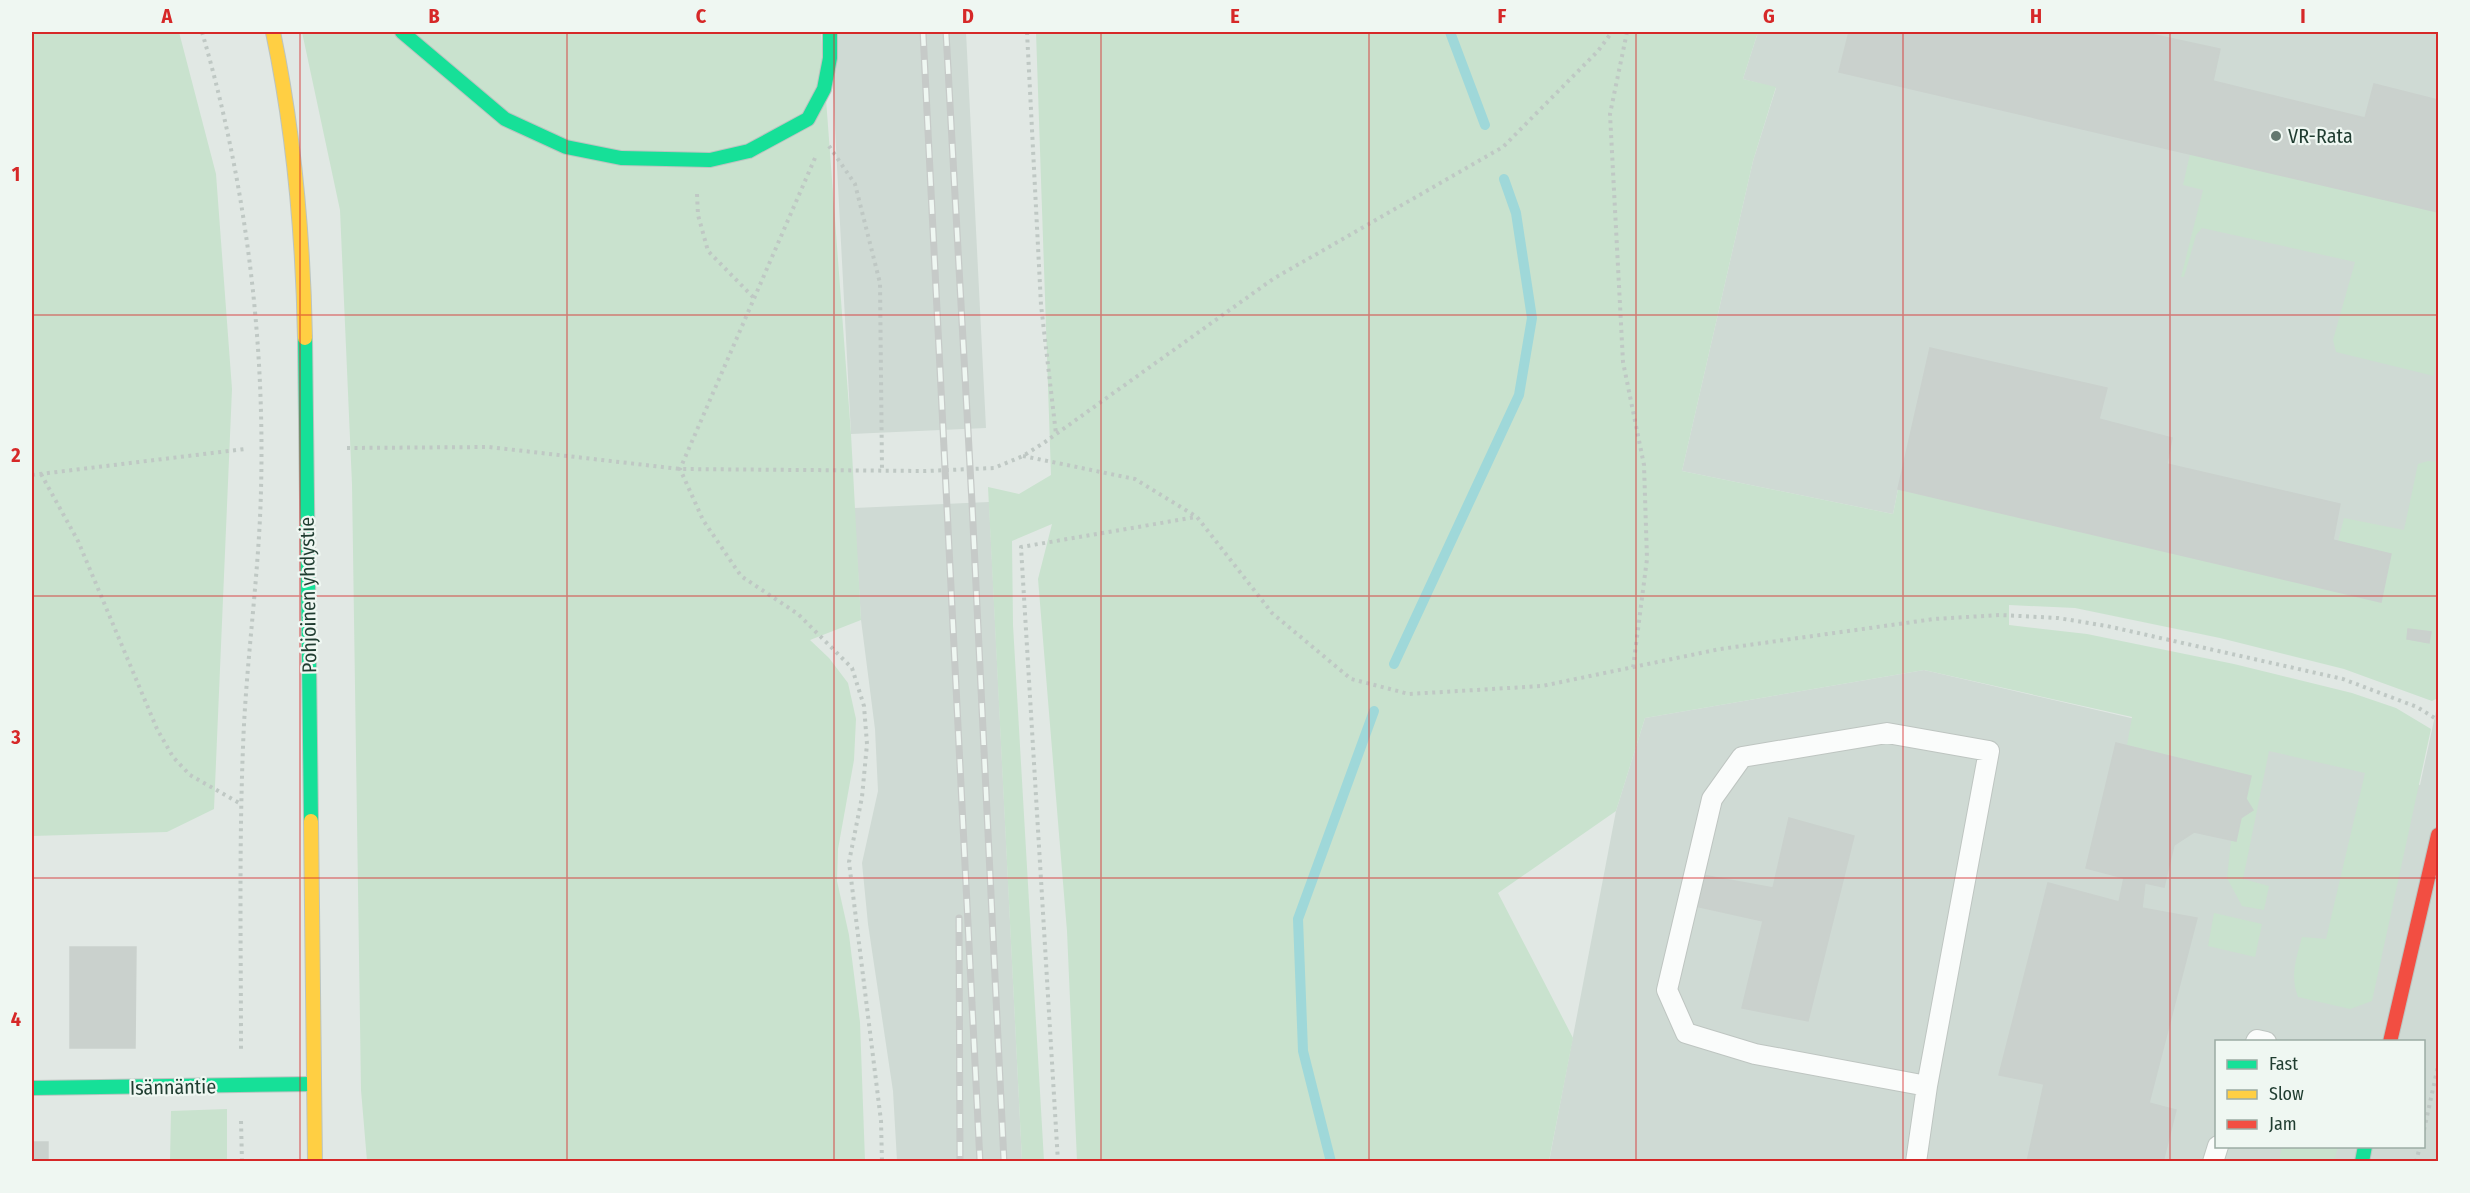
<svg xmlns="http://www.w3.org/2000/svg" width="2470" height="1193" font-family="'Fira Sans Condensed',sans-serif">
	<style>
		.built { fill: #cfdad4; fill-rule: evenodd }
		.green { fill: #c9e2ce }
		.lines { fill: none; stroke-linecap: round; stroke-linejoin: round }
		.stream { stroke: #9fd8d9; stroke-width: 10 }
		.building { fill: #cad1cd; stroke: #cad1cd; stroke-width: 1.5 }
		.lane-casing { stroke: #bec5c1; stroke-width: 22 }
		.fast-casing { stroke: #bbc4c0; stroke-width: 16 }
		.slow-casing { stroke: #bbc4c0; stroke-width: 16 }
		.jam-casing { stroke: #bbc4c0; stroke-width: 16 }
		.path { stroke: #bfc8c4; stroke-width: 4; stroke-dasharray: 3 4.5; stroke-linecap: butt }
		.lane { stroke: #fafcfb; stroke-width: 20 }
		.fast { stroke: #16e098; stroke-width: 14 }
		.slow { stroke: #ffcf43; stroke-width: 14 }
		.jam { stroke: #f24e42; stroke-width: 14 }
		.rail-casing { stroke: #c6cac8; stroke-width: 7 }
		.rail { stroke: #eff7f2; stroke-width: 4.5; stroke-dasharray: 14; stroke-linecap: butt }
		.grid { fill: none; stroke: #d62828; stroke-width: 1.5; stroke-opacity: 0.55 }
		.poi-dot { fill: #63786f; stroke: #eff7f2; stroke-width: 2 }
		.labels { text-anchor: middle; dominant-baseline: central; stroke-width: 4.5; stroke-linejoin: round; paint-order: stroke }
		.poi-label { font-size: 20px; fill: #1f3c30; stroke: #eff7f2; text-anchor: start }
		.street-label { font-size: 20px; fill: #1f3c30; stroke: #eff7f2 }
		.neatline { fill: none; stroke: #d62828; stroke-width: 2 }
		.grid-label { font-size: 20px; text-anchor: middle; font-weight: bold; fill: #d62828 }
	</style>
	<rect width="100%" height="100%" fill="#e1e8e4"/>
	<path class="built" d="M830,32H966L986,428L851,434Z
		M1758,32H2438V615L1898,489L1893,514L1682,471L1753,161L1776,88L1743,79Z
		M989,502L1022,1161H897L893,1091L868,924L862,863L878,791L875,729L861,620L854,508Z
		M1924,670L2420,785L2438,702V1161L1549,1162L1616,811L1645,718ZM2216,1042H2424V1146H2216Z"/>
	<path class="green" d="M32,32H179L216,174L232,389L214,809L167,832L32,836Z
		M302,32H821L851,434L861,620L810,640L829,658L848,683L856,719L854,760L838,849L837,881L849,935L860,1022L865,1161H367L361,1090L352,484L340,210Z
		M1036,32H1758L1743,79L1776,87L1753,161L1682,471L1893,514L1898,489L2381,602L2391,554L2338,541L2344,518L2404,530L2418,464L2428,461L2438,462V698L2432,701L2344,669L2220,638L2075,608L2009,605V625L2087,634L2234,664L2352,693L2396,708L2431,729L2372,1001L2350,1009L2298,997C2290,976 2296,959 2302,937L2326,939L2365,773L2269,751L2243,879L2269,886L2264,910L2242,906L2227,878L2231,840L2236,841L2241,818L2253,810L2246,799L2250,776L2127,745L2132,717L1924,670L1645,718L1616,811L1498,893L1573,1038L1549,1161H1077L1067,931L1038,579L1052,524L1012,541L1013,625L1044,1161H1022L988,487L1019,494L1051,475Z
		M2190,154L2438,212V365L2435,367L2434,376L2336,352L2333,340L2355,262L2202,228L2196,235L2184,277H2181L2203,190L2183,185Z
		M2214,913L2262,924L2255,957L2208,946Z
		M227,1109V1161H170L171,1111Z
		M2282,1147V1146L2338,1147L2334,1161H2279Z"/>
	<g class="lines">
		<path class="stream" d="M1450,32L1485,125
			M1394,664L1519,395L1532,318L1516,213L1504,179
			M1331,1162L1303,1051L1298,919L1374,711"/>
	</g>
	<path class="building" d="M1849,32H2141L2220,49L2213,81L2365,118L2374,84L2438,100V212L1839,72Z
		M1930,348L2107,388L2099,419L2172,438L2167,464L2340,504L2333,540L2391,554L2381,602L1898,489Z
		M2408,629L2431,632L2429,643L2407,639Z
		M2116,743L2251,776L2246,799L2253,810L2241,818L2236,841L2194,832L2174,845L2164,887L2145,883L2142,908L2197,918L2149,1103L2176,1110L2163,1162H2027L2044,1084L1999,1075L2048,883L2119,902L2124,878L2086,868Z
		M1789,818L1854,836L1808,1021L1742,1008L1763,921L1695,906L1703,875L1773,888Z
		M70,947H136L135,1048H70Z
		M32,1142H48V1162H32Z"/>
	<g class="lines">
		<defs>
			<path id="lane" d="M2256,1042L2257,1040L2266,1042
				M1916,1162L1927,1086L1989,751L1887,733L1742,757L1712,799L1667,990L1686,1033L1755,1054L1927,1086
				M2213,1162L2218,1146"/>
			<path id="fast" d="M402,32L505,119L566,147L621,158L710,160L749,151L808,119L824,89L830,58V32
				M305,338L311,821
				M32,1088L314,1084
				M2362,1162L2365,1146"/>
			<path id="slow" d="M273,32C294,132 303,235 305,338
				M311,821L315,1162"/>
			<path id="jam" d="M2390,1042L2438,835"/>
		</defs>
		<use href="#lane" class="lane-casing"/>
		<use href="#fast" class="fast-casing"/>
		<use href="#slow" class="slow-casing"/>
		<use href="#jam" class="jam-casing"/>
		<path class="path" d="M202,32C245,179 265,336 261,490C259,576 246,661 243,747C239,848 241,949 241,1051
			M1027,32L1041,305L1056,434
			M1627,32L1610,114L1623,362L1644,465L1647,559L1633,668
			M829,146L855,184L880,283L882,470
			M815,158L680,469L703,520L741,576L798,614L852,668L864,706L867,744L862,797L849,862L881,1121L882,1162
			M697,194L698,215L708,251L754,298
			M347,448L489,447L680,469L926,471L994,468L1023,456L1045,442L1273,279L1503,147L1598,51L1612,32
			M1023,456L1135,479L1197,517L1272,613L1351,679L1409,694L1542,686L1720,649L1934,619L2000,615L2058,618L2107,626L2343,679L2417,707L2438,720
			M41,474L78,541L157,729L173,757L190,775L241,804
			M32,475L245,449
			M241,1121L242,1162
			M2424,1130L2438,1066
			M1058,1162L1021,547L1196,517
			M2416,1162L2420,1146"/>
		<use href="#lane" class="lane"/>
		<use href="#fast" class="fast"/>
		<use href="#slow" class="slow"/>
		<use href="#jam" class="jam"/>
		<defs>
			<path id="rail" d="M923,32L980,1162
				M946,32L972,503L1004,1162
				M959,918L960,1162"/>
		</defs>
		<use href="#rail" class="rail-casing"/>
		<use href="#rail" class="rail"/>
	</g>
	<path class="grid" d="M300,32V1162M567,32V1162M834,32V1162M1101,32V1162M1369,32V1162M1636,32V1162M1903,32V1162M2170,32V1162M32,315H2438M32,596H2438M32,878H2438"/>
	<circle class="poi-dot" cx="2276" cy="136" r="6"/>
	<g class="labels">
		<g class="poi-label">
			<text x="2288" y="136">VR-Rata</text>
		</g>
		<g class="street-label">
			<text transform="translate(308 595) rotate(-91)">Pohjoinen yhdystie</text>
			<text transform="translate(173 1087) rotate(-1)">Isännäntie</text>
		</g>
	</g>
	<rect width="2470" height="1193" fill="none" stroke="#eff7f2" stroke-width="66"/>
	<rect x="2215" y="1040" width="210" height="108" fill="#eff7f2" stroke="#9caca4" stroke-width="1.5"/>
	<rect x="2227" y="1060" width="30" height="9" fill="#16e098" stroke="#9caca4" stroke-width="1.5"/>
	<text x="2269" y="1070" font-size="18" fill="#1f3c30">Fast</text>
	<rect x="2227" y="1090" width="30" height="9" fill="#ffcf43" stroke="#9caca4" stroke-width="1.5"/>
	<text x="2269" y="1100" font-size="18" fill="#1f3c30">Slow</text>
	<rect x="2227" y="1120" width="30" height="9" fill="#f24e42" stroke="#9caca4" stroke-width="1.5"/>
	<text x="2269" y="1130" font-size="18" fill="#1f3c30">Jam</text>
	<rect x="33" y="33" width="2404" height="1127" class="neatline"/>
	<g class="grid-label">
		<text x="167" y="23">A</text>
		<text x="434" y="23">B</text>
		<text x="701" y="23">C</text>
		<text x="968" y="23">D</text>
		<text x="1235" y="23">E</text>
		<text x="1502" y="23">F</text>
		<text x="1769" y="23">G</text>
		<text x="2036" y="23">H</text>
		<text x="2303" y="23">I</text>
		<text x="16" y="181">1</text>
		<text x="16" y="462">2</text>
		<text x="16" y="744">3</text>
		<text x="16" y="1026">4</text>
	</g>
</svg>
